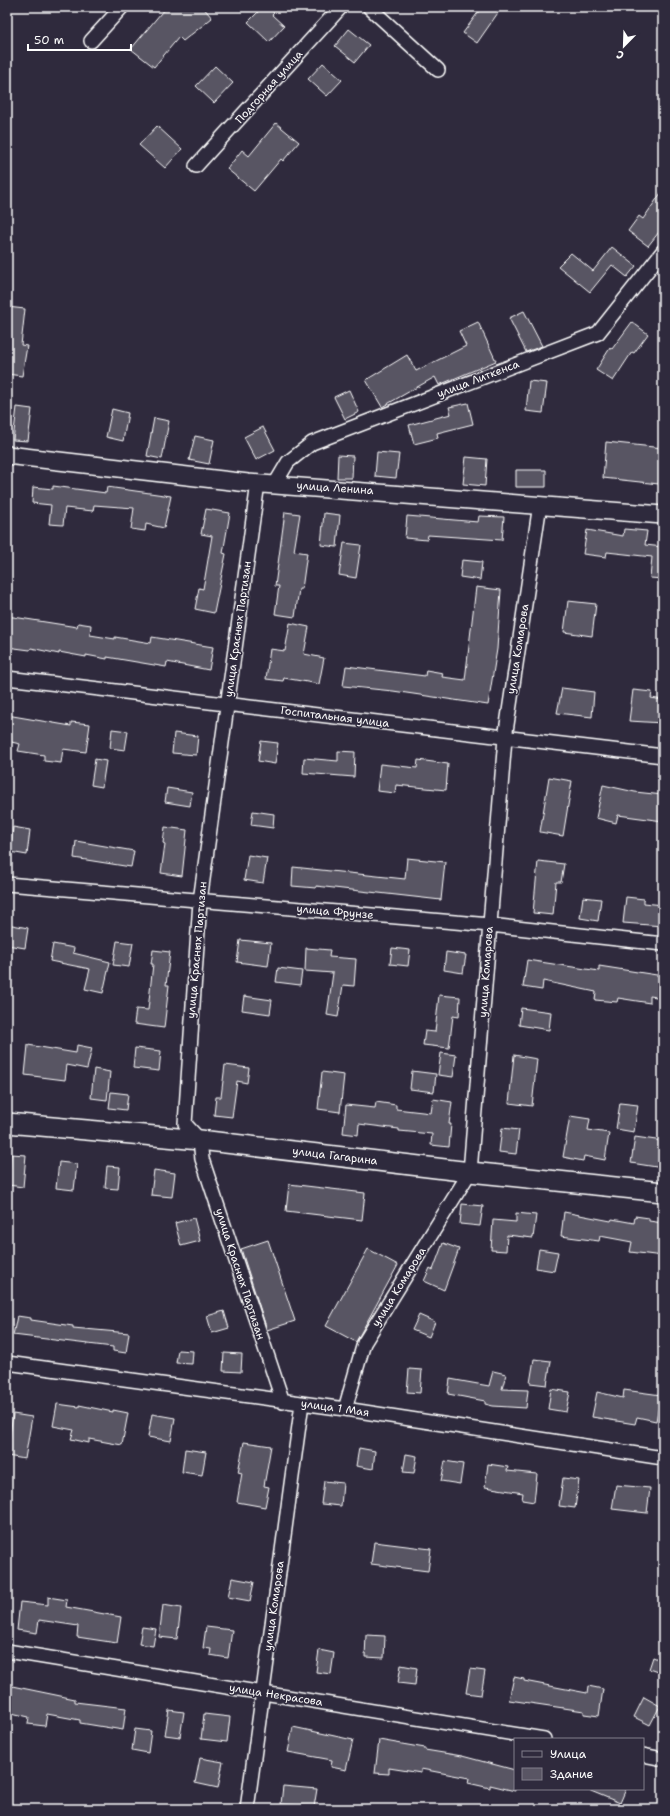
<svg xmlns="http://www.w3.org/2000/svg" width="670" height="1816" font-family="'Shantell Sans',sans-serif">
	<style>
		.building { fill: #595564; stroke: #fff }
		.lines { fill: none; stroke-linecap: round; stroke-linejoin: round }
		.minor-casing { stroke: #fff; stroke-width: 16 }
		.tertiary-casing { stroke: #fff; stroke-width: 20 }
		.secondary-casing { stroke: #fff; stroke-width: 22 }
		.minor { stroke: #2f2a3d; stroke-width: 13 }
		.tertiary { stroke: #2f2a3d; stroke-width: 17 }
		.secondary { stroke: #2f2a3d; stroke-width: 19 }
		.labels { text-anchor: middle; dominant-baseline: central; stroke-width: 3; stroke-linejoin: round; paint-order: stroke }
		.street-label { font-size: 11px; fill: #fff; stroke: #2f2a3d }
	</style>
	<rect width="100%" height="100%" fill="#2f2a3d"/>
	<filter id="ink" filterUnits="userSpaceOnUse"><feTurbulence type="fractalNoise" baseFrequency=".025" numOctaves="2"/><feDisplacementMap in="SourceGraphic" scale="8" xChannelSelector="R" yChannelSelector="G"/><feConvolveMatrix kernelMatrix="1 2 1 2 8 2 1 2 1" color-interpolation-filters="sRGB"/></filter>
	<g filter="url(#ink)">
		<path class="building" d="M169,7H203L212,18L183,41L179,37L154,67L131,49L161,13Z
			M263,7H268L274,13L272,15L284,26L269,42L248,22Z
			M482,7H502L477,43L463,33Z
			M349,29L369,45L355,62L335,46Z
			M323,63L342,80L327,96L308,79Z
			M215,66L233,83L214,103L196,86Z
			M276,123L299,142L283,161L281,159L254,191L227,169L242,150L249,156Z
			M157,126L182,149L165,168L139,145Z
			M663,190V227L648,246L628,231L639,216L643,219Z
			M612,247L636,266L627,277L612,265L590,292L558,266L571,253L593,271Z
			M7,307L25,309L21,345L27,346L22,376L7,374Z
			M524,311L542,346L526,352L509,318Z
			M478,322L496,361L439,385L435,377L382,407L366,380L407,355L416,371L466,346L459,331Z
			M632,322L648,334L634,353L632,352L613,381L596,370L610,348L612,349Z
			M529,381L547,383L543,413L526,411Z
			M349,390L359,412L345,419L334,397Z
			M468,403L473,424L437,433L438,438L414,444L409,425L451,414L449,407Z
			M17,407L32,409L28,441L13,440Z
			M112,409L128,413L123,441L106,437Z
			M154,418L169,421L162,459L147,456Z
			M263,427L275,450L256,460L244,437Z
			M195,436L214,440L209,464L189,460Z
			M606,442L663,448L659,484L603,478Z
			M377,452L399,454L396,478L375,476Z
			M338,455L353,456L352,478H337Z
			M466,457L487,459L485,486L463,484Z
			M516,470H546V487H516Z
			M53,486L106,493L107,487L171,496L164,528L146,524L145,531L131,529L134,508L94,505L93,511L65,508L63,525L49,524L51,505L32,503L33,487L53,489Z
			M206,509L230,513L223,553L226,554L214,613L195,609L199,588L203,589L212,536L201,534Z
			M285,512L300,514L294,551L307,553L302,589H299L295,617L275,614L279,586H275Z
			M324,513L340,515L337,547L321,545Z
			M407,516L478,522L479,516L504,517L502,540L428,535L427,540L405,538Z
			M624,529L647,531L645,545L663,547V579L650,578L652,557L607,552L606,557L583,554L587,530L623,536Z
			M344,543L361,545L356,578L339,575Z
			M462,560L482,562L480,580L460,577Z
			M476,587L501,590L497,649L488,705L393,691L343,686L346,666L425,676L426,670L443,673L442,677L465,680Z
			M568,601L596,604L592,636L564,632Z
			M7,616L77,627L78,623L91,625L90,635L115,639V637L151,643L152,637L213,647L209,670L167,662L166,667L107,657V659L86,655V657L59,652V654L31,648L30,650L7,647Z
			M290,623L309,627L304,654L324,658L319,684L284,678L283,681L266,679L270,649L285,651Z
			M562,688L594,692L592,717L557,713Z
			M633,690L652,692L651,698L663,700V723L629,721Z
			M7,715L71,726V722L90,724L86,752L63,749L61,763L44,761V755L18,751L20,744L7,741Z
			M112,729L128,731L125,750L110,748Z
			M174,733L198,736L196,755L172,753Z
			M261,741L278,743L275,764L258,761Z
			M338,751L355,752L354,777L303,773L304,758L338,761Z
			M95,759L106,761L102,787L91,785Z
			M418,760L448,764L446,790L396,785L395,793L377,791L380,764L417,768Z
			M549,777L572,781L563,836L540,832Z
			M603,785L635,792L663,795V821L618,815L616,823L596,818Z
			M167,788L192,792L190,806L165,802Z
			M253,811L274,814L273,828L251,825Z
			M13,827L30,830L27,855L10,852Z
			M165,827L187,830L182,876L161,873L165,844L163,843Z
			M76,841L134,851L131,867L74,858Z
			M248,855L267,858L263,883L244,880Z
			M407,858L445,862L441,900L316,886V888L292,886L293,867L405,879Z
			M538,861L564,864L561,882H556L553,915L533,913Z
			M583,897L601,899L598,921L580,918Z
			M626,897L644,899V903L663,905V926L623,923Z
			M7,924L28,928L25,948L7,945Z
			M240,940L271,943L268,966L237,962Z
			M117,941L133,943L129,967L113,965Z
			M53,944L74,948L73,953L110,962L103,993L85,989L90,969L50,961Z
			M306,948L330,950L329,957L356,959L354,986L343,985L338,1017L327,1015L333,973L305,971Z
			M392,948L410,950L408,966L390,964Z
			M153,950L170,952L166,985H169L164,1028L134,1024L136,1009L148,1010L153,964H151Z
			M446,952L466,955L463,973L444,970Z
			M527,960L599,971V966L663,976V998L650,996V1003L618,998L617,1002L595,1000L596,992L543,981L542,990L523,987Z
			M278,968L302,971L300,985L276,982Z
			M439,995L460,997L459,1017L453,1016L449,1048L423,1045L425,1031L435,1032Z
			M244,996L272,1000L270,1014L242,1010Z
			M521,1008L551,1012L549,1030L519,1025Z
			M28,1045L76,1053L77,1045L92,1048L87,1069L67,1065L65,1080L25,1075Z
			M135,1048L161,1051L159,1071L133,1068Z
			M441,1053L456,1055L453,1077L438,1075Z
			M514,1055L537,1059L532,1106L509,1103Z
			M225,1065L249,1068L247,1083L237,1081L232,1117L214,1115L216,1097H221Z
			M94,1069L110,1072L107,1100L91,1098Z
			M412,1071L436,1074L434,1092L410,1089Z
			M322,1072L344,1075L340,1112L318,1109Z
			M111,1092L128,1094L126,1110L109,1108Z
			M433,1099L452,1102L449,1124H451L449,1147L431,1145L432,1134L399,1131V1129L359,1124L358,1135L343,1133L346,1105L375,1108L376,1102L396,1105V1109L431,1113Z
			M620,1103L638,1105L634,1132L616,1129Z
			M570,1116L590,1119L588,1130L609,1133L605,1160L584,1156L583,1161L563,1157Z
			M502,1128L519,1130L516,1154L499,1152Z
			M635,1137L663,1141V1168L631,1163Z
			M11,1154L26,1155L23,1187L8,1185Z
			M59,1162L77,1164L74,1190L56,1188Z
			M107,1166L120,1167L118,1189L105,1188Z
			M154,1170L175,1173L172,1197L151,1195Z
			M289,1184L365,1193L362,1220L286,1211Z
			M462,1204L483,1206L480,1226L460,1224Z
			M564,1212L611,1221L612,1219L634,1223L635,1216L649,1218V1221L663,1223V1256L630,1252L632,1242L600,1236L599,1241L561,1236Z
			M516,1213L536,1215L533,1238L507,1235L506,1251L491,1250L493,1220L516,1222Z
			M194,1218L200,1241L181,1246L175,1223Z
			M268,1240L295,1321L267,1330L241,1249Z
			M443,1243L459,1249L444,1290L424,1281L430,1268L433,1270Z
			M368,1249L398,1265L356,1342L326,1326Z
			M539,1249L558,1252L554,1271L536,1268Z
			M224,1311L229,1328L212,1333L207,1316Z
			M419,1315L435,1322L429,1337L412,1330Z
			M17,1316L31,1318V1320L73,1326V1328L129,1333L126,1353L113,1351V1347L13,1335Z
			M178,1350L193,1351L192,1364L176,1363Z
			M224,1353L242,1354L241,1372L223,1371Z
			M534,1359L551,1361L547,1385L530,1383Z
			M409,1369L422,1370L420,1393L407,1392Z
			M493,1371L506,1374L502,1389L528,1390L526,1408L493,1406L485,1404V1401L448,1394L450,1379L489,1386Z
			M551,1389L570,1392L566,1412L548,1409Z
			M624,1390L661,1395L656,1421L637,1417L635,1424L592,1417L597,1392L623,1398Z
			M57,1404L79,1407V1405L113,1412V1410L128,1413L122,1445L89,1439V1443L71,1439L74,1430L53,1426Z
			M13,1414L32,1417L25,1459L7,1456Z
			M152,1414L175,1418L171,1441L148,1437Z
			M244,1442L271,1446L264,1486L269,1487L265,1507L237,1502L242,1473L238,1472Z
			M359,1448L375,1451L373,1469L356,1466Z
			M185,1449L206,1452L202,1475L182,1472Z
			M406,1454L417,1456L414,1473L403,1472Z
			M445,1461L463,1464L460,1484L441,1481Z
			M488,1464L508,1467L507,1471L537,1474L534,1502L522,1500L523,1493L485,1487Z
			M563,1478L579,1480L575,1508L559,1506Z
			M324,1481L343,1483L341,1506L321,1504Z
			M616,1485L650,1488L647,1513L612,1509Z
			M374,1542L431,1549L428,1571L371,1564Z
			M232,1578L254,1582L250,1601L228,1597Z
			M48,1597L67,1600L66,1607L121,1617L117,1643L77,1637L78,1626L39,1620L37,1633L17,1630L20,1602L48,1605Z
			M163,1605L181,1608L177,1639L159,1637Z
			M142,1627L156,1629L153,1646L139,1644Z
			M206,1627L232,1630L228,1658L210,1655L211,1649L203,1648Z
			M366,1635L385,1636L384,1658L365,1657Z
			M319,1650L334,1653L331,1674L316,1672Z
			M653,1657L663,1661V1674L649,1669Z
			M401,1665L417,1668L415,1685L398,1683Z
			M470,1669L485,1671L481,1695L466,1693Z
			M514,1677L524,1679V1681L587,1693L588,1686L603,1689L599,1716L584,1714V1711L509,1700Z
			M12,1686L75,1699V1702L126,1708L123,1730L80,1723V1720L47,1714L45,1726L28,1724L29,1717L7,1712Z
			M644,1697L660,1706L650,1725L634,1717Z
			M169,1710L184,1712L180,1737L165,1735Z
			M204,1714L230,1717L227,1742L201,1739Z
			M293,1727L353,1740L346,1770L331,1767L332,1760L288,1752Z
			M135,1729L151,1731L148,1753L132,1750Z
			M379,1740L425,1748V1750L462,1756L515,1770V1791L490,1785V1788L468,1783L469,1778L421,1769V1773L389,1768V1774L375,1773Z
			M200,1758L223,1762L218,1788L195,1783Z
			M283,1786L317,1789L314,1807L281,1804Z
			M586,1789H626L620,1803Z"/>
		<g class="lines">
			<defs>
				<path id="minor" d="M369,7L438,70
					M91,41L122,7
					M196,166L341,7
					M258,483L200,901L185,1124L200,1140L202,1159L283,1402
					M275,484L288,462L312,443L598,333L663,251
					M7,678L663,756
					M7,884L490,925L663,944
					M7,1363L345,1409L663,1458
					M345,1409L364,1343L470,1172L505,738L540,504
					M7,1651L544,1739
					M643,1755L663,1759
					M247,1809L302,1403"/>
				<path id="tertiary" d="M7,455L248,483L663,515"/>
				<path id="secondary" d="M7,1123L200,1140L470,1172L663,1192"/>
			</defs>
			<use href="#minor" class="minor-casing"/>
			<use href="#tertiary" class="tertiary-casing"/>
			<use href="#secondary" class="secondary-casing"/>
			<use href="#minor" class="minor"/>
			<use href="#tertiary" class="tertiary"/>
			<use href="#secondary" class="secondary"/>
		</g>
	</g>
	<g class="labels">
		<g class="street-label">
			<text transform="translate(269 87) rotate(-48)">Подгорная улица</text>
			<text transform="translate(478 379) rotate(-21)">улица Литкенса</text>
			<text transform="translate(335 488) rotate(4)">улица Ленина</text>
			<text transform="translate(238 629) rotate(-82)">улица Красных Партизан</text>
			<text transform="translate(518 649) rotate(-81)">улица Комарова</text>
			<text transform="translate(335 717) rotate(7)">Госпитальная улица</text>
			<text transform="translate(335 912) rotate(5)">улица Фрунзе</text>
			<text transform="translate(197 950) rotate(-85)">улица Красных Партизан</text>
			<text transform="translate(486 972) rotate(-86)">улица Комарова</text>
			<text transform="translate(335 1156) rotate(7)">улица Гагарина</text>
			<text transform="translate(240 1274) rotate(72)">улица Красных Партизан</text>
			<text transform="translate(399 1287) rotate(-58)">улица Комарова</text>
			<text transform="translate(335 1408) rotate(8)">улица 1 Мая</text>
			<text transform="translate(274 1606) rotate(-82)">улица Комарова</text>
			<text transform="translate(276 1695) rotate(9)">улица Некрасова</text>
		</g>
	</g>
	<rect width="670" height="1816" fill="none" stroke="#2f2a3d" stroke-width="24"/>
	<rect x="12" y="12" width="646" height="1792" fill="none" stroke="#fff" stroke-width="1.5" filter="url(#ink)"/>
	<rect x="514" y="1738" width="130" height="52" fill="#2f2a3d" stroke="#827f8b"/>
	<rect x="522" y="1751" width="20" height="6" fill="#2f2a3d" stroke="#827f8b"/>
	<text x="550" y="1758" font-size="12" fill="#ffffff">Улица</text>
	<rect x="522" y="1768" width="20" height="12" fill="#595564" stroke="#827f8b"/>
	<text x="550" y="1778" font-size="12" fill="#ffffff">Здание</text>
	<g transform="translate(624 46) rotate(203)" stroke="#2f2a3d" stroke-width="3" paint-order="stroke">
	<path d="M0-3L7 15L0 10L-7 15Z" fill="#ffffff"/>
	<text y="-6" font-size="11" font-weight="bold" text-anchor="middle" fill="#ffffff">С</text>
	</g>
	<path d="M28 44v6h103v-6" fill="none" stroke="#ffffff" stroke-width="2"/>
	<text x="34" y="44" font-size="12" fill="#ffffff" stroke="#2f2a3d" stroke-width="3" paint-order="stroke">50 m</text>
</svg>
